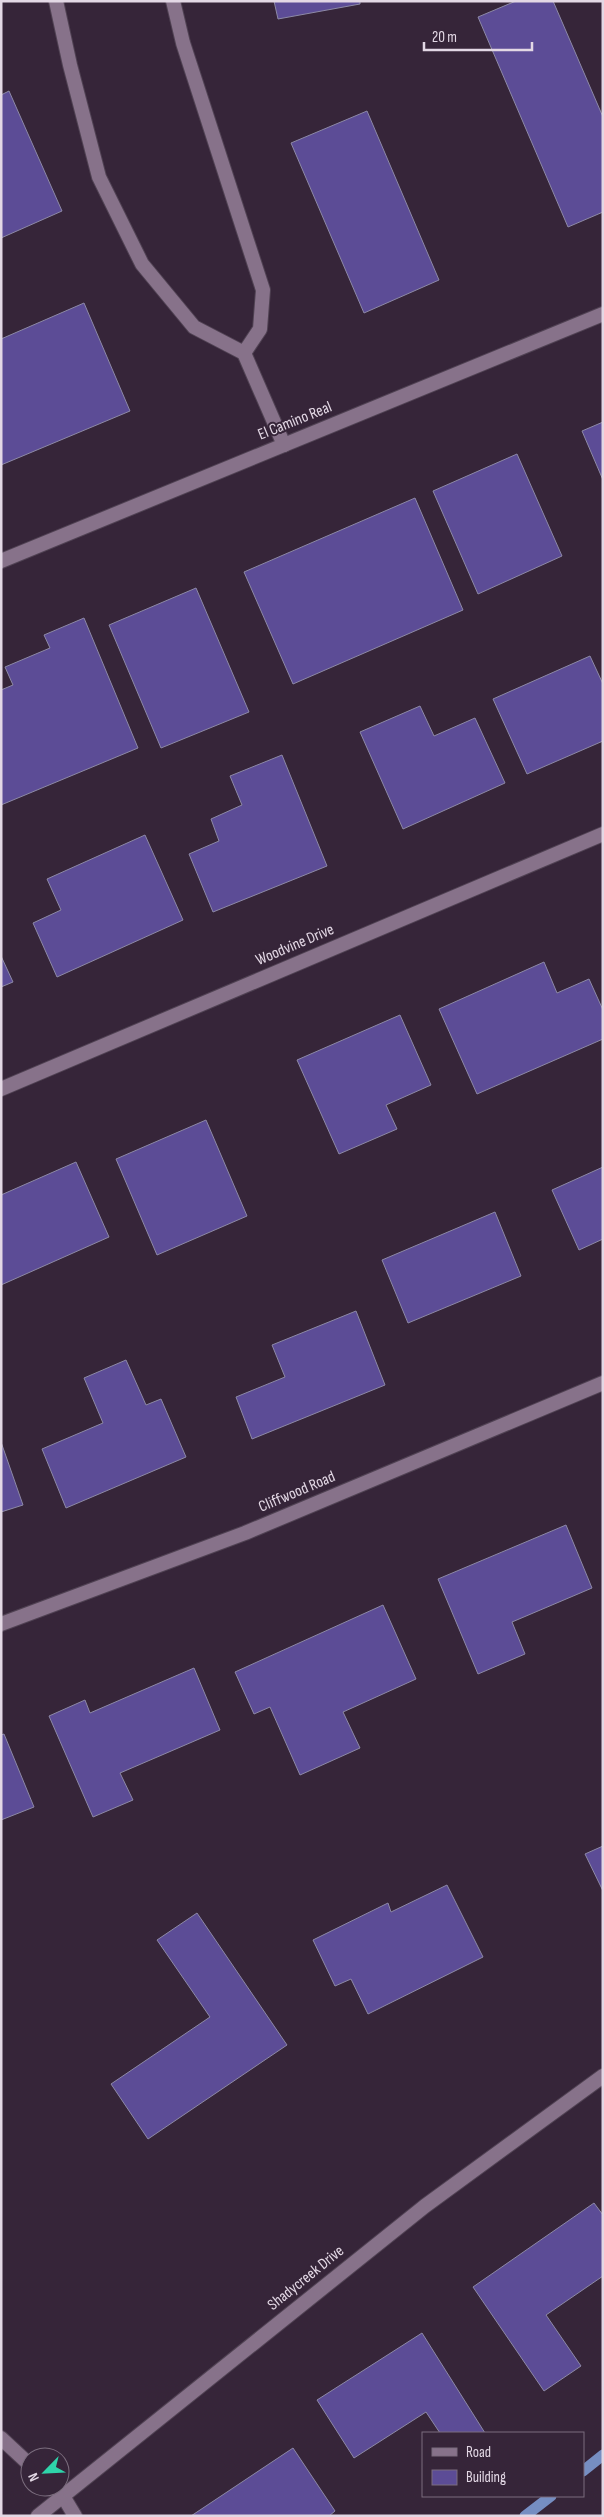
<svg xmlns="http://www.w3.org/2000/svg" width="604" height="2517" font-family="'Sofia Sans Condensed',sans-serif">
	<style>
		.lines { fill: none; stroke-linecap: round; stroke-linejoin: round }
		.stream { stroke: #768ec2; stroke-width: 11 }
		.building { fill: #5c4c96; stroke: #8d89a6 }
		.service-casing { stroke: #504253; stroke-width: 16 }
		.minor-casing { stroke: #504253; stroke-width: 16 }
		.tertiary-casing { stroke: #504253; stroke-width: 16 }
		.service { stroke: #87728a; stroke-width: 14 }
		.minor { stroke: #87728a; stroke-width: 14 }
		.tertiary { stroke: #87728a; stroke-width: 14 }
		.labels { text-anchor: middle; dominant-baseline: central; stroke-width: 4; stroke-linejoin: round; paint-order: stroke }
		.street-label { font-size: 16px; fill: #e3d8e5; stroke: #362539 }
	</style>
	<rect width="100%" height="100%" fill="#362539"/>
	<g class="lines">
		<path class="stream" d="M583,2471L603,2455
			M525,2516L551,2496"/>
	</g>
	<path class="building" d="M274,1H360V4L278,19Z
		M516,1H553L603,117V212L568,227L478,17Z
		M9,91L62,211L1,238V95Z
		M367,111L439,280L364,313L291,143Z
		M84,303L130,411L1,465V339Z
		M603,422V480L582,431Z
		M517,454L562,556L478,594L433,491Z
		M415,498L463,610L293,684L244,572Z
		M196,588L249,712L161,748L109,625Z
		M84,618L138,748L1,805V690L13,685L5,667L50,648L44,635Z
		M590,656L603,684V741L527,774L493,699Z
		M420,706L434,736L475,718L505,783L403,829L360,732Z
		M282,755L327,866L213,912L189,854L219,841L211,819L242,805L230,776Z
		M145,835L183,920L57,977L33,923L61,910L47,879Z
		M1,956L13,982L1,987Z
		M544,962L557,993L589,979L603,1010V1039L477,1094L439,1009Z
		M400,1015L431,1085L386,1105L397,1129L339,1154L297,1060Z
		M206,1120L247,1216L157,1255L116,1159Z
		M76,1162L109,1237L1,1285V1195Z
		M603,1167V1239L579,1250L552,1190Z
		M495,1212L521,1276L408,1323L382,1260Z
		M356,1311L385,1385L252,1439L236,1397L285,1377L272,1345Z
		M126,1360L146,1405L161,1399L186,1457L66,1508L42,1449L103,1423L84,1378Z
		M1,1442L23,1505L1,1512Z
		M566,1525L592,1588L512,1622L525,1654L478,1674L438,1579Z
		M383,1605L416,1679L343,1712L360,1748L300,1775L270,1707L254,1714L235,1672Z
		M194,1668L220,1730L120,1773L133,1800L93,1817L49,1716L85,1700L90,1713Z
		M4,1734L34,1807L1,1820V1735Z
		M603,1846V1891L585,1854Z
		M447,1885L483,1957L368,2014L351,1979L335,1986L313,1940L388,1903L391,1912Z
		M197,1913L287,2045L148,2139L111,2084L210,2017L157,1940Z
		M594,2203L603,2215V2276L546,2315L581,2366L544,2391L473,2287Z
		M422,2333L485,2433H440L426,2412L354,2458L317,2400Z
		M293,2448L335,2511L329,2516H191Z"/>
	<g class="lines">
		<defs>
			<path id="service" d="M56,1L70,65L99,177L142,264L194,327L244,353L260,329L263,290L183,43L173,1
				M244,353L284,445"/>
			<path id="minor" d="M1,1089L603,834
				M1,1624L245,1533L603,1383
				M1,2438L30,2465
				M54,2487L63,2496L75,2516
				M38,2516L425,2206L603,2076"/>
			<path id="tertiary" d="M1,561L603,314"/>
		</defs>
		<use href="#service" class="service-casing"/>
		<use href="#minor" class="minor-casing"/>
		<use href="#tertiary" class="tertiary-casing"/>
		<use href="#service" class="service"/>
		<use href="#minor" class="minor"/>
		<use href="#tertiary" class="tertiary"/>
	</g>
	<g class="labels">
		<g class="street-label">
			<text transform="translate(295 421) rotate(-22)">El Camino Real</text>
			<text transform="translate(295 945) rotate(-23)">Woodvine Drive</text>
			<text transform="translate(297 1492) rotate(-23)">Cliffwood Road</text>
			<text transform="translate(306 2278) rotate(-39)">Shadycreek Drive</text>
		</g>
	</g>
	<rect width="604" height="2517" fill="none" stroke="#e3d8e5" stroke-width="5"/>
	<rect x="422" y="2432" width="162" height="65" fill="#362539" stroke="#7b6d7e"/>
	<rect x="432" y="2448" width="25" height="8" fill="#87728a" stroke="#7b6d7e"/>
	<text x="466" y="2457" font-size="15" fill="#e3d8e5">Road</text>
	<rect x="432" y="2470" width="25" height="15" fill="#5c4c96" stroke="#7b6d7e"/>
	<text x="466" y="2482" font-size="15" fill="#e3d8e5">Building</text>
	<g transform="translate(45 2472) rotate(246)"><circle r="24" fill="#362539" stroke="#7b6d7e"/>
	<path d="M0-4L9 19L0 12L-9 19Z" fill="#2fd4aa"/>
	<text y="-8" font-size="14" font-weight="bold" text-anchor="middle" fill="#e3d8e5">N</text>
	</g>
	<path d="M424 42v8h108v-8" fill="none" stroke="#e3d8e5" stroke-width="2.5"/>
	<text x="432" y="42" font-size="15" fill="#e3d8e5" stroke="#362539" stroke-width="4" paint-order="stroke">20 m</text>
</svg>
